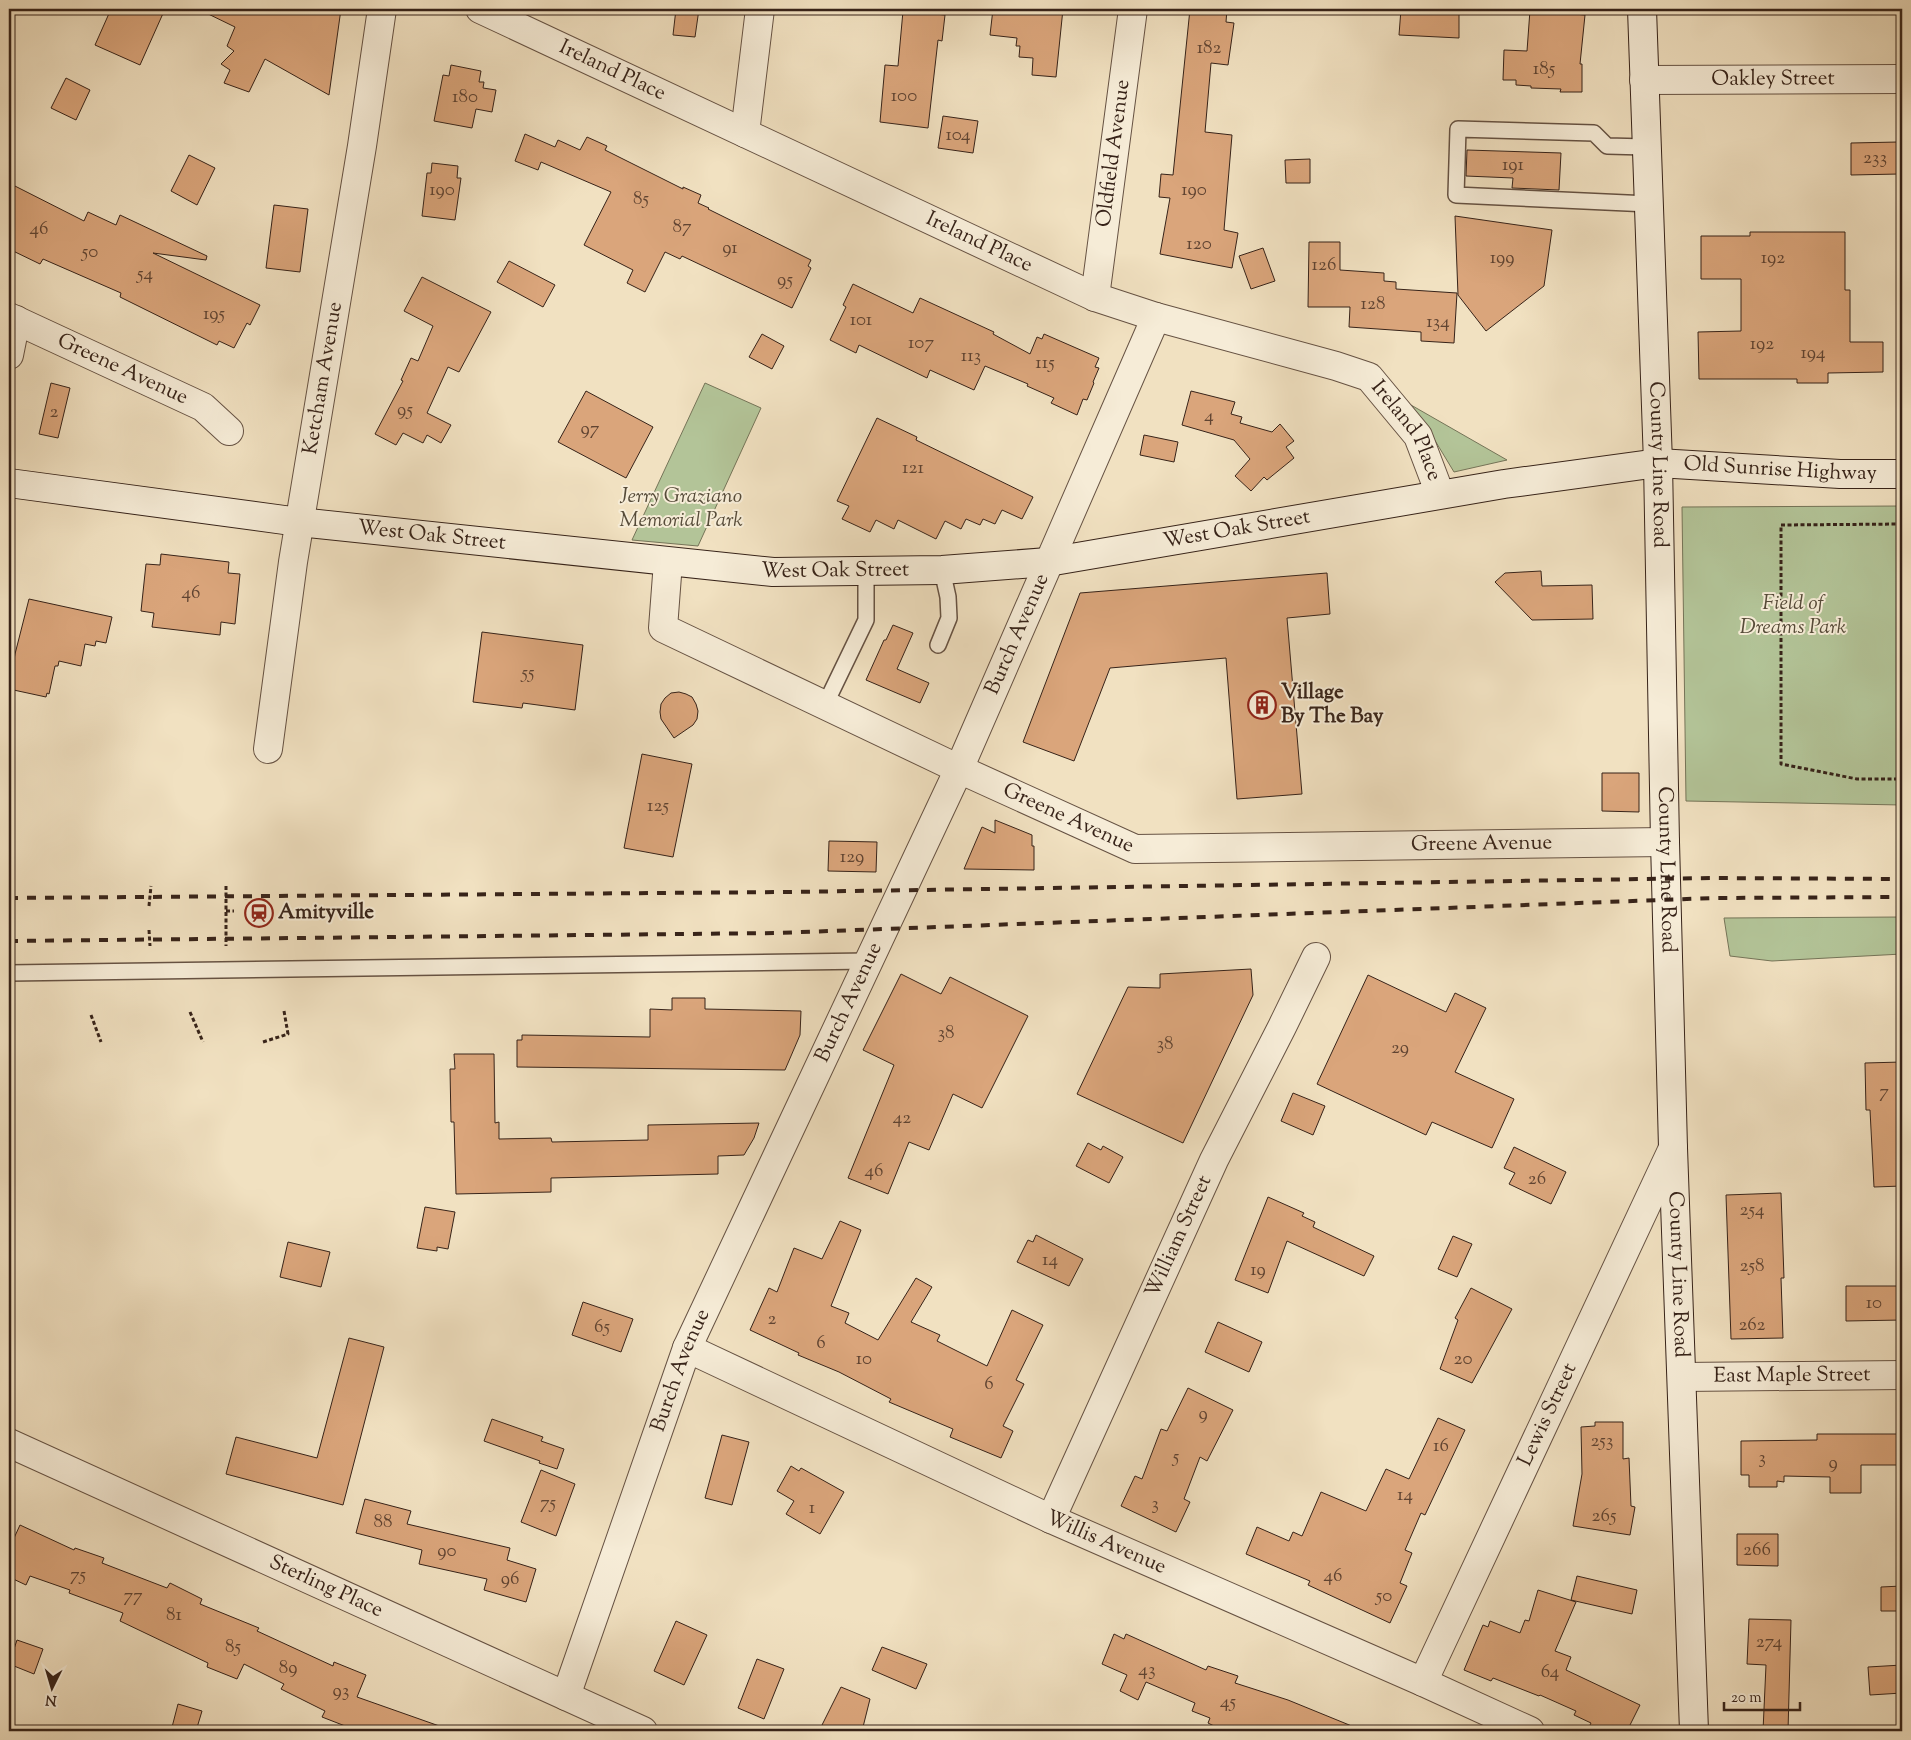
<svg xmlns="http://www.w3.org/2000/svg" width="1911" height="1740" font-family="'Sorts Mill Goudy',serif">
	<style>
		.green { fill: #b3c498; stroke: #757458 }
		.building { fill: #daa57b; stroke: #372319 }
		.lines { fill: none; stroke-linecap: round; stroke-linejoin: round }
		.lane-casing { stroke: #665243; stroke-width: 18 }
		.street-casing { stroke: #665243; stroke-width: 30 }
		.secondary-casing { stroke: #372319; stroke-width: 30 }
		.path { stroke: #372319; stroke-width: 3; stroke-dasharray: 4 2.5; stroke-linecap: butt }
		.lane { stroke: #f6ecd7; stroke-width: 15 }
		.street { stroke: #f6ecd7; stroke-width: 28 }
		.secondary { stroke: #f6ecd7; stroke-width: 28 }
		.rail { stroke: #372319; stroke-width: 4; stroke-dasharray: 9 9; stroke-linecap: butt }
		.labels { text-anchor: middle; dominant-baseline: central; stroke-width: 4; stroke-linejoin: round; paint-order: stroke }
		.number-label { font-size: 19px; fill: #604432 }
		.street-label { font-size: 21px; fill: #372319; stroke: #f6ecd7 }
		.park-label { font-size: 21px; font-style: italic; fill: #564b39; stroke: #f6ecd7 }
		.poi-label { font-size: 21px; font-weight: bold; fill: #372319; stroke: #f6ecd7; text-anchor: start }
	</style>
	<rect width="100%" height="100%" fill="#f1e1c1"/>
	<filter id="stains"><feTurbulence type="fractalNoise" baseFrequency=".004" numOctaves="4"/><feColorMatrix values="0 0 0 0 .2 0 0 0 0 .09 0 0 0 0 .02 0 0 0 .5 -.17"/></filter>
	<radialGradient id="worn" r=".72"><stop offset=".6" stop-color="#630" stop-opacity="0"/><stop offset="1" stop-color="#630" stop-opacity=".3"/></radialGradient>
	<path class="green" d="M705,383L761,408L698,546L632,540Z
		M1404,401L1507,460L1454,472L1425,424Z
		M1902,506V805L1686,801L1682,507Z
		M1902,917V954L1772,961L1730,956L1724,918Z"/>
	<path class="building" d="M111,9H165L140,65L95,45Z
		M198,9H341L329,95L265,59L249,92L224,83L230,70L221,64L234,51L227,46L235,27Z
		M676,9H699L695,37L673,35Z
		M993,9H1063L1056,77L1032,75L1033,58L1019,57L1020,46H1016L1017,38L990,35Z
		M1190,9H1227L1226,22L1234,23L1228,65L1211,63L1205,132L1232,135L1224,230L1238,233L1232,268L1160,254L1170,198L1159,197L1161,174L1173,175Z
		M1401,9H1459V38L1399,35Z
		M1530,10L1585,15L1580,64H1582V92H1560L1561,89L1531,88V86L1516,85V80H1503L1504,50L1527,51Z
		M903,11L945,15L942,41L938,40L928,128L880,122L885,65L898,66Z
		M451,65L481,71L479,82H484L483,88L496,90L492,112L476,109L472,128L434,121L443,75L449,76Z
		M66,78L90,90L76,120L51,108Z
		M943,116L978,121L973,153L938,148Z
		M525,134L555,147L558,140L580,150L587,137L607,146L605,150L683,189V187L701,195L698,203L709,208L708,209L811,260L808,266L811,268L792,308L682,256L680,259L665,252L645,292L627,283L633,270L584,245L611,192L541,162L538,170L515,161Z
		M1898,142L1899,174L1851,175V143Z
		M1467,150L1561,153L1559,190L1512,188L1513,178L1466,176Z
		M189,155L215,168L197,205L171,191Z
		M1310,159V183H1286L1285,160Z
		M432,163L458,166L457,178H461L455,220L422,216L427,173H431Z
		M9,183L84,221L88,212L116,225L120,215L207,256L206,260L153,253L260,305L250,325L247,323L234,348L219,341L217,345L120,297L121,293L43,259L40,264L9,249Z
		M274,205L308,209L300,272L266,268Z
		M1455,216L1552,230L1544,286L1486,331L1458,295Z
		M1750,232H1845V290H1850V342H1883V372L1828,373V383H1797V379H1699L1698,332L1741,331V279H1701V236H1750Z
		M1309,242H1340V270L1384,273V281L1396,282V289L1457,293L1454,343L1421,341V332L1349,327L1350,307H1308Z
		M1263,248L1275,281L1251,289L1239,256Z
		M509,261L555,285L543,307L497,282Z
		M422,277L491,312L459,372L448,367L427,413L451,425L441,443L427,435L423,443L403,433L396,445L375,434L403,381L401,380L411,358L418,361L433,326L404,311Z
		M853,284L913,313L920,298L994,332L993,334L1030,354L1037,337L1042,339L1044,334L1099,358L1095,367L1099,368L1093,382L1094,383L1087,400L1083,399L1077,415L1051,403L1054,398L1027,386L1028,384L985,366L974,390L930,370L927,378L859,345L856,353L830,340L846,307L843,305Z
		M762,334L784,346L772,369L749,357Z
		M51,383L70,388L58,438L39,434Z
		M586,391L653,427L626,478L558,442Z
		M1191,391L1235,402L1231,414L1242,417L1240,423L1272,432L1280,424L1294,441L1286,447L1294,458L1267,480L1264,477L1251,491L1235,476L1250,459L1234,440L1182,425Z
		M877,418L917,437L916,440L1033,497L1022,519L1002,510L995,524L983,519L980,525L966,519L961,529L945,521L936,539L898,520L894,529L876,520L870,532L842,519L849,506L837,501Z
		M1144,435L1178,442L1174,462L1140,455Z
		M161,554L229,562L228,573L240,574L235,624L221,622L220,635L152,627L154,613L141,611L146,564L160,565Z
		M1541,571L1542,586L1592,585L1593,619L1532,620L1495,582L1505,573Z
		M1327,573L1330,614L1287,618L1302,794L1237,799L1226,658L1110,668L1074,761L1023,742L1080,593Z
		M29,599L112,617L106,643L96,641L95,646L85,644L81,666L59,661L58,666H55L49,694L47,693L46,697L9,689L15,654Z
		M893,625L913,633L897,669L929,683L920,703L866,680L884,640H886Z
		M482,632L583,645L575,710L523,703L522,708L473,702Z
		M679,692L686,694L692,697L696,704L698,711L697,719L693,725L674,738L661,719L660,712L661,704L665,698L671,693Z
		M642,754L692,764L673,857L624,848Z
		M1602,773H1639V812L1602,811Z
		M995,820L1032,835V846H1034V870L964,869L982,827L995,833Z
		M829,841L877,842L876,872L828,871Z
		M1251,969L1253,995L1183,1143L1077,1094L1128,987L1160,988V974Z
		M901,974L941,994L950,977L1028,1016L982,1108L953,1094L929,1150L909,1142L888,1194L848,1178L894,1065L863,1050Z
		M1368,975L1446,1012L1455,993L1486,1008L1455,1072L1514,1099L1492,1148L1432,1122L1426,1135L1317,1084Z
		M672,998H705V1009L801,1011L800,1035L785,1070L517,1067V1040H522V1035L650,1037V1009L672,1010Z
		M454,1054H494L495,1123L499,1122V1139L551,1138L552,1142L648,1140V1125L759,1123L754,1138L744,1155L718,1156V1174L551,1178V1192L456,1194L454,1122H451L450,1069H455Z
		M1902,1062V1186L1874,1187L1870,1110H1866L1865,1063Z
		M1293,1093L1325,1106L1313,1135L1281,1121Z
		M1088,1143L1101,1150L1103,1146L1123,1157L1109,1183L1076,1166Z
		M1514,1147L1566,1172L1551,1204L1509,1184L1515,1173L1504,1168Z
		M1781,1193L1784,1278H1781L1783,1338L1731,1339L1726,1195Z
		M1268,1197L1304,1213L1302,1216L1315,1222L1313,1227L1374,1256L1364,1276L1287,1241L1268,1293L1235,1280Z
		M425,1207L455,1212L448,1249L437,1247V1251L417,1248Z
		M840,1221L861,1230L831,1306L849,1313L845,1323L878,1340L916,1278L932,1287L911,1322L940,1335L937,1341L987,1366L1012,1310L1043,1325L1016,1380L1024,1384L1003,1426L1013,1431L1001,1458L950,1437L953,1429L889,1402L891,1399L839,1372L798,1355L799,1353L750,1330L769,1288L777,1292L794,1248L822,1259Z
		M1036,1235L1083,1259L1069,1286L1017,1262L1028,1240L1033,1242Z
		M1453,1236L1472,1244L1457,1277L1438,1269Z
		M288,1242L330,1252L321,1287L280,1277Z
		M1846,1286H1902V1320L1846,1321Z
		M1471,1288L1512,1309L1472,1383L1440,1369L1458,1320L1455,1318Z
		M583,1302L633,1319L621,1352L572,1335Z
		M1218,1322L1262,1342L1249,1372L1205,1352Z
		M349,1338L384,1347L343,1505L226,1474L236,1437L317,1458Z
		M1188,1388L1233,1410L1207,1461L1200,1457L1184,1499L1190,1502L1176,1532L1121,1506L1135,1476L1142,1479L1161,1429L1167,1431Z
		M1438,1418L1465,1430L1425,1515L1421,1513L1405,1550L1412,1553L1400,1583L1407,1586L1390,1623L1308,1585L1310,1581L1246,1554L1257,1527L1289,1541L1293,1532L1302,1536L1321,1492L1366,1511L1386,1469L1409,1479Z
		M492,1419L543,1437L541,1441L564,1449L557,1469L539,1463L540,1461L484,1441Z
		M1595,1422H1623V1459L1629,1458L1631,1506L1635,1507L1630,1535L1573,1526L1582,1474L1581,1427L1595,1426Z
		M1817,1434H1902V1465H1861V1493H1830V1477L1784,1476V1482L1777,1481V1487H1749V1475H1741V1441L1817,1440Z
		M722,1435L749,1442L732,1505L705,1498Z
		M791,1466L799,1471L801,1468L844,1492L820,1534L786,1514L794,1501L777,1491Z
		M541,1470L575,1484L556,1536L521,1522Z
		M365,1499L411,1511L407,1524L510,1548L507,1560L536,1569L526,1602L484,1590L487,1579L419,1564L422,1550L356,1533Z
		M20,1525L74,1550L75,1548L104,1558L102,1563L167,1588L170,1583L202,1599L200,1604L259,1628L257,1631L333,1666L334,1662L366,1675L357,1697L445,1728V1731H358L322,1717L325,1711L281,1689L284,1684L244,1664L237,1679L207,1667L208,1663L120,1621L123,1613L69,1593L70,1590L30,1576L26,1585L9,1577V1549Z
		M1737,1534H1778V1566L1737,1565Z
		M1577,1576L1637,1590L1632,1614L1571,1600Z
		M1902,1586V1611H1881V1587Z
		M1538,1590L1576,1602L1555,1651L1571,1657L1566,1670L1640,1705L1627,1731H1587L1591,1723L1574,1715L1576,1711L1540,1695L1539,1696L1493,1678L1491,1681L1464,1670L1483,1625L1488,1627L1490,1621L1520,1633L1525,1620L1529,1621Z
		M1749,1619L1791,1620L1788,1731H1763L1766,1665L1747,1664Z
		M676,1621L707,1635L684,1685L654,1671Z
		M1114,1634L1124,1639L1126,1634L1206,1670L1208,1666L1238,1676L1235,1683L1288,1700L1364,1731H1212L1214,1726L1208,1723L1210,1718L1192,1711L1195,1703L1146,1682L1138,1700L1120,1691L1127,1675L1102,1664Z
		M17,1640L43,1649L34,1674L9,1664Z
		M882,1647L927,1664L916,1689L872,1670Z
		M757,1659L784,1669L764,1719L738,1708Z
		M1902,1665V1693L1870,1695L1868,1667Z
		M841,1687L870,1699L862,1731H819Z
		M178,1704L202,1711L196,1731H171Z"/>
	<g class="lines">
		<defs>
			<path id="lane" d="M1646,147L1607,146L1594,133L1458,129L1456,195L1649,204
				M938,645L949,618L948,597L942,570
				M825,705L866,620V571
				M9,973L869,961"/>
			<g id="street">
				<path id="s1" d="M480,9L1095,297L1156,317L1336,366L1369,377L1418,436L1440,494"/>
				<path id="s2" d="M1644,80L1902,79"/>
				<path d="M745,133L760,9"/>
				<path id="s3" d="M1095,297L1133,9"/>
				<path id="s4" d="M9,317L203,407L229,431"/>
				<path d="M9,355L16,320"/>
				<path id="s5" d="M668,562L663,628L959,769L1135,849L1665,842"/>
				<path id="s6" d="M268,749L293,562L362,146L382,9"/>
				<path id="s7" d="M687,1348L1051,1519L1423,1682L1530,1731"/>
				<path id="s8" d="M1682,1377L1902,1375"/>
				<path id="s9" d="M9,1443L643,1731"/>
				<path id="s10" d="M1051,1519L1214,1160L1282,1027L1316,957"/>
				<path id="s11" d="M1423,1682L1673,1148"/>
				<path id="s12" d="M566,1696L687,1348L959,769L1156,317"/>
			</g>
			<g id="secondary">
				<path id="s13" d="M1642,9L1658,463L1665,842L1673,1148L1694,1731"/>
				<path id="s14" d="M9,483L299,522L773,572L942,570L1048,562L1504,484L1658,463L1840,474H1902"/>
			</g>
		</defs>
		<use href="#lane" class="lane-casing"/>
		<use href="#street" class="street-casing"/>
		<use href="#secondary" class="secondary-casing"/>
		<path class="path" d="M1902,524L1781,525V764L1857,779H1902
			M226,886V946
			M149,906L151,886
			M226,911H234
			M149,930L150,946
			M190,1012L203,1042
			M91,1015L101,1042
			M263,1042L288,1034L284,1011"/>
		<use href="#lane" class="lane"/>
		<use href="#street" class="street"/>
		<use href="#secondary" class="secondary"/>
		<path class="rail" d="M9,898L788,892L1712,878L1902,879
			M9,941L777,933L1713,898L1902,897"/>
	</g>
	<defs>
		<symbol id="building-ring" viewBox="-11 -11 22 22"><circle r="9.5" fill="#f6ecd7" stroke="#8f2418" stroke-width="1.5"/><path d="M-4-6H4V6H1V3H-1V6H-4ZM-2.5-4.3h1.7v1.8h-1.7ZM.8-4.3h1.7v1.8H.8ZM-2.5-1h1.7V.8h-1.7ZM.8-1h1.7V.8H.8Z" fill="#8f2418"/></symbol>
		<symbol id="station-ring" viewBox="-11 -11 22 22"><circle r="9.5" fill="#f6ecd7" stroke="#8f2418" stroke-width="1.5"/><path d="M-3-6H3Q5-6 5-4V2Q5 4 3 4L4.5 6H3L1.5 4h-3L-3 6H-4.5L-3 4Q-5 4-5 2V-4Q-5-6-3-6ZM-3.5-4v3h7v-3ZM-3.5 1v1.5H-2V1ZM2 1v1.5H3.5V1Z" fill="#8f2418"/></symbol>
	</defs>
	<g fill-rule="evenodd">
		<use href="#building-ring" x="1246" y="689" width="32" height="32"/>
		<use href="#station-ring" x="243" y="897" width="32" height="32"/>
	</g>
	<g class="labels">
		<g class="number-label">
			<text x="1209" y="48">182</text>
			<text x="1544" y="69">185</text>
			<text x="904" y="96">100</text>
			<text x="465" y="97">180</text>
			<text x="958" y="135">104</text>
			<text x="1875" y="158">233</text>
			<text x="1513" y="165">191</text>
			<text x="442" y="190">190</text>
			<text x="1194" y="190">190</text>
			<text x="641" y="199">85</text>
			<text x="682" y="227">87</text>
			<text x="39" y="229">46</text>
			<text x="1199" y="244">120</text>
			<text x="730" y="248">91</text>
			<text x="90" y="252">50</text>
			<text x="1502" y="258">199</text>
			<text x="1773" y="258">192</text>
			<text x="1324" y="265">126</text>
			<text x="145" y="274">54</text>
			<text x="785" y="280">95</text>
			<text x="1373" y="304">128</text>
			<text x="214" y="314">195</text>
			<text x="861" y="320">101</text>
			<text x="1438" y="322">134</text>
			<text x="921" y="343">107</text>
			<text x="1762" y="344">192</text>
			<text x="1813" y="353">194</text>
			<text x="971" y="356">113</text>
			<text x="1045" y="363">115</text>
			<text x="405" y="410">95</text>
			<text x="54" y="412">2</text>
			<text x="1209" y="416">4</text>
			<text x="590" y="429">97</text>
			<text x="913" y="468">121</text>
			<text x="191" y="593">46</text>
			<text x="528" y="673">55</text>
			<text x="658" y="806">125</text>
			<text x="852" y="857">129</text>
			<text x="946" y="1033">38</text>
			<text x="1165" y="1044">38</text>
			<text x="1400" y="1048">29</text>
			<text x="1884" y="1092">7</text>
			<text x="902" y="1118">42</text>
			<text x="874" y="1171">46</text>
			<text x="1537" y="1179">26</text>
			<text x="1752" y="1210">254</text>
			<text x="1050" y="1260">14</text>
			<text x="1752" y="1266">258</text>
			<text x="1258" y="1270">19</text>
			<text x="1874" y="1303">10</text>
			<text x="772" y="1319">2</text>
			<text x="1752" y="1325">262</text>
			<text x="602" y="1327">65</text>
			<text x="821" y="1343">6</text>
			<text x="864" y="1359">10</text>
			<text x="1463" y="1359">20</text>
			<text x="989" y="1384">6</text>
			<text x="1203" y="1414">9</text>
			<text x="1602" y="1441">253</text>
			<text x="1441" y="1446">16</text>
			<text x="1176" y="1457">5</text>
			<text x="1762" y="1458">3</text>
			<text x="1833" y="1463">9</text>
			<text x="1405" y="1495">14</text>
			<text x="548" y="1503">75</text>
			<text x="1155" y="1504">3</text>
			<text x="812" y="1508">1</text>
			<text x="1604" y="1516">265</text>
			<text x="383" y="1522">88</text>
			<text x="1757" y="1550">266</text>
			<text x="447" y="1551">90</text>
			<text x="78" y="1575">75</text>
			<text x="1333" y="1576">46</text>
			<text x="510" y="1579">96</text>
			<text x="133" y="1596">77</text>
			<text x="1384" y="1596">50</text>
			<text x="174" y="1615">81</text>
			<text x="1769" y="1642">274</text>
			<text x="233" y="1647">85</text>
			<text x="288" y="1668">89</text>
			<text x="1147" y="1670">43</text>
			<text x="1550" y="1672">64</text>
			<text x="341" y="1691">93</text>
			<text x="1228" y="1702">45</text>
		</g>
		<g class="street-label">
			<text stroke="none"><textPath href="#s1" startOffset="146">Ireland Place</textPath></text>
			<text stroke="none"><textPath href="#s2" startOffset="129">Oakley Street</textPath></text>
			<text stroke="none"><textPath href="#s3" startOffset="145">Oldfield Avenue</textPath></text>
			<text stroke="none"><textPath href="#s1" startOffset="551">Ireland Place</textPath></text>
			<text stroke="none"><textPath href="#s4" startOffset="125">Greene Avenue</textPath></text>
			<text stroke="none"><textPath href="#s6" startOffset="375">Ketcham Avenue</textPath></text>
			<text stroke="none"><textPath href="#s1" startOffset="1031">Ireland Place</textPath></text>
			<text stroke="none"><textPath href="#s13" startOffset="456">County Line Road</textPath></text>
			<text stroke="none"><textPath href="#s14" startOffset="1785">Old Sunrise Highway</textPath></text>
			<text stroke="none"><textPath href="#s14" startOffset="1236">West Oak Street</textPath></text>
			<text stroke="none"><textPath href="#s14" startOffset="426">West Oak Street</textPath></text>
			<text stroke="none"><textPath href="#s14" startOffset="831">West Oak Street</textPath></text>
			<text stroke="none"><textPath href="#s12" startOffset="1155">Burch Avenue</textPath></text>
			<text stroke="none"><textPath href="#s5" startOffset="514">Greene Avenue</textPath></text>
			<text stroke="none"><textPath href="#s5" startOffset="934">Greene Avenue</textPath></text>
			<text stroke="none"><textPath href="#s13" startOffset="861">County Line Road</textPath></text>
			<text stroke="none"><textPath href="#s12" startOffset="750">Burch Avenue</textPath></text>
			<text stroke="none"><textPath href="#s10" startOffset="310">William Street</textPath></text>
			<text stroke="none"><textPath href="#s13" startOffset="1266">County Line Road</textPath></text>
			<text stroke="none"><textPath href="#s12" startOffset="345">Burch Avenue</textPath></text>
			<text stroke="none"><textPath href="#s8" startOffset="110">East Maple Street</textPath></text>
			<text stroke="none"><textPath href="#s11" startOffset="295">Lewis Street</textPath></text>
			<text stroke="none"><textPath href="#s7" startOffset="462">Willis Avenue</textPath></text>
			<text stroke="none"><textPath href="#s9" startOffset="348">Sterling Place</textPath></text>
		</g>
		<g class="park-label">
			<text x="681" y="497">Jerry Graziano<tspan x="681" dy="24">Memorial Park</tspan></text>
			<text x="1793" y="604">Field of<tspan x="1793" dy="24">Dreams Park</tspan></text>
		</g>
		<g class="poi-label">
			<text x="1281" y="693">Village<tspan x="1281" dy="24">By The Bay</tspan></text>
			<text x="278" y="913">Amityville</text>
		</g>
	</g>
	<rect width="1911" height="1740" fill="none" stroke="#f1e1c1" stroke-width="30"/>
	<rect x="10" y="10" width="1891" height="1720" fill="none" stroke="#372319" stroke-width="2.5"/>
	<rect x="15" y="15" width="1881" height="1710" fill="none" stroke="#372319"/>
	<g transform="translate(52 1688) rotate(185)" stroke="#f6ecd7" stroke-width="4" paint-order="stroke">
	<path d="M0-4L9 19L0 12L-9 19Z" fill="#372319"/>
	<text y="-8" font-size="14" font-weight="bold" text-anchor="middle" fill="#372319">N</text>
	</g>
	<path d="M1724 1702v8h76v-8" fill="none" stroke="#372319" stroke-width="2.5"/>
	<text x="1731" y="1702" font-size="15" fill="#372319" stroke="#f6ecd7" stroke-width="4" paint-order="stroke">20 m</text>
	<rect width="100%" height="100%" filter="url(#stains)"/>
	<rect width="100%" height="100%" fill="url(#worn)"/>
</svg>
